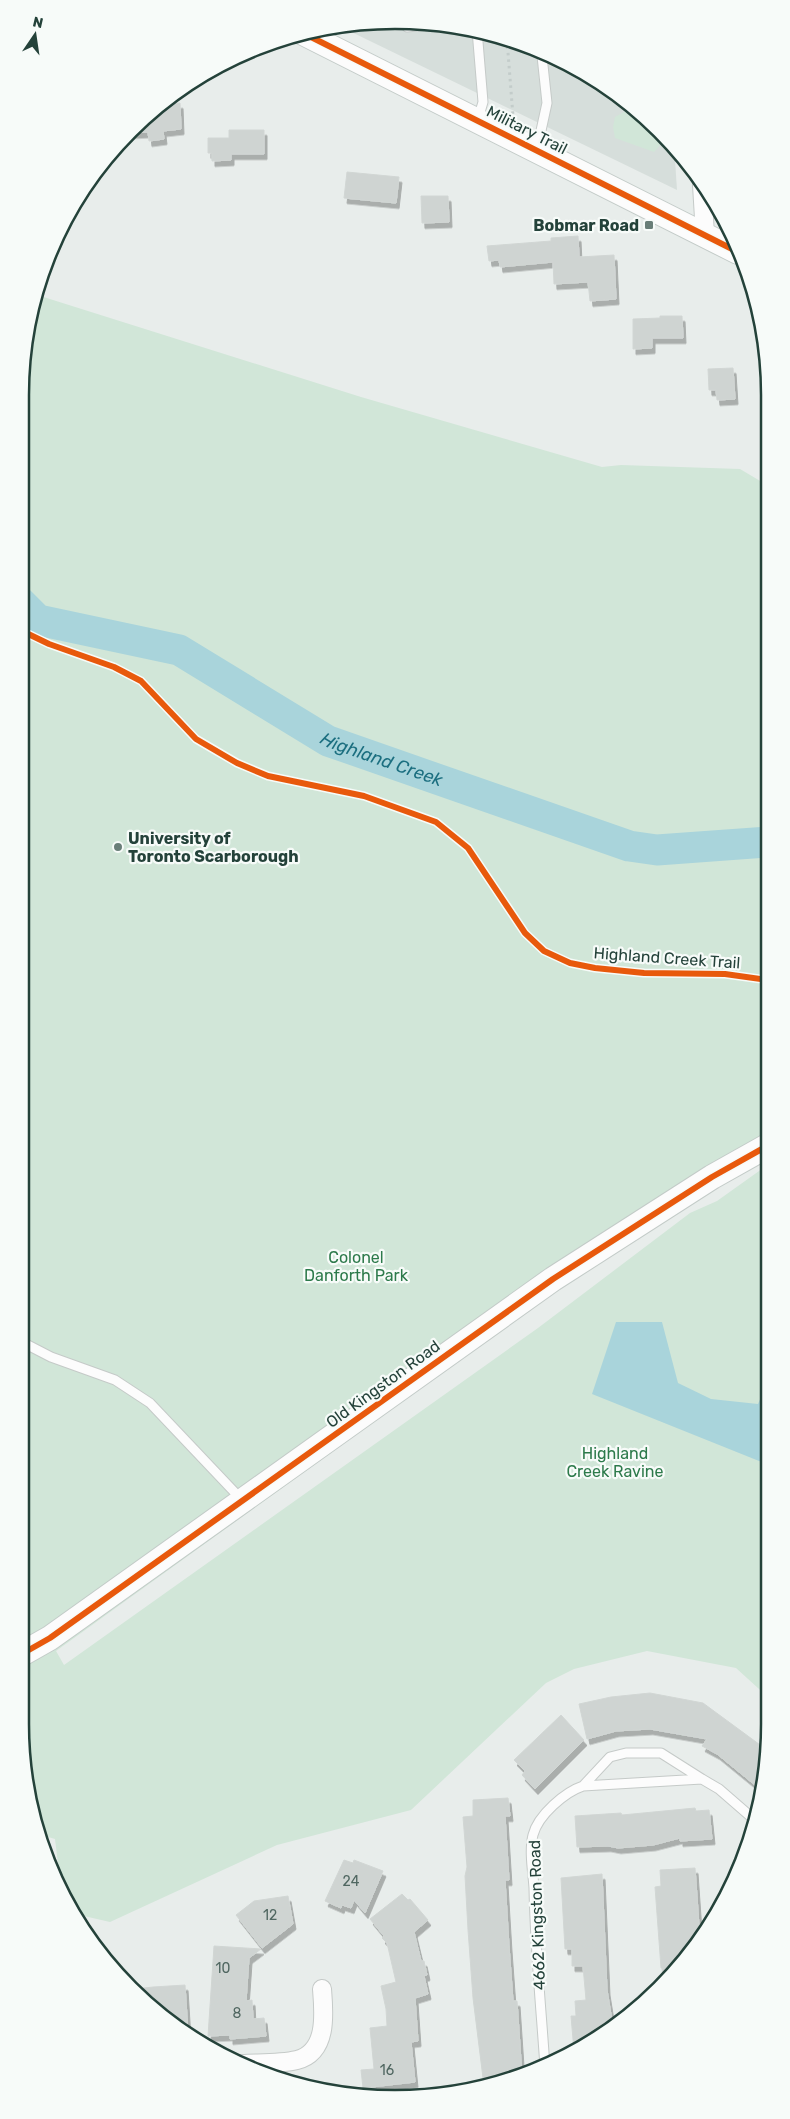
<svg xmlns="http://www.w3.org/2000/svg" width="790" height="2119" font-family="Rubik,sans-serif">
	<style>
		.built { fill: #d6dedb }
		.green { fill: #d1e6d8 }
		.water { fill: #a9d4db }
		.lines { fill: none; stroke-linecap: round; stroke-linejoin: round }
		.river { stroke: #a9d4db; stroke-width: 31 }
		.building { fill: #cfd4d2; stroke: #d1d6d4; filter: url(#shadow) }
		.lane-casing { stroke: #c5cac8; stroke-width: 11 }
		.street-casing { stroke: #c5cac8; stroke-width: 20 }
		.secondary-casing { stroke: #c3cbc8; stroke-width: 26 }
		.path { stroke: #c3ccca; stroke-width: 3; stroke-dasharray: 2.5 4; stroke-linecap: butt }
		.lane { stroke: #fcfcfc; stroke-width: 9 }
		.street { stroke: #fcfcfc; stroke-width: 18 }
		.secondary { stroke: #fcfcfc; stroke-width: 24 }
		.cycleway-casing { stroke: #f7fbf9; stroke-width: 9 }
		.cycleway { stroke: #e8590c; stroke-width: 6 }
		.poi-dot { fill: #697e78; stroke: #f7fbf9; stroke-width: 2 }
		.labels { text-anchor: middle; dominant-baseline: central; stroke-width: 4.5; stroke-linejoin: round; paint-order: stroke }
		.number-label { font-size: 14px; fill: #506761 }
		.street-label { font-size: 16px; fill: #24423a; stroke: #f7fbf9 }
		.poi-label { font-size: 16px; font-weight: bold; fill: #24423a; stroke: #f7fbf9; text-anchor: end }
		.park-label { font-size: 16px; fill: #2d7a4b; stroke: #f7fbf9 }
		.water-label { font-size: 18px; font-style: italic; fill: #1c6f80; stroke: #f7fbf9 }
		.rim { fill: none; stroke: #24423a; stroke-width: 2.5 }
	</style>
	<defs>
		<filter id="shadow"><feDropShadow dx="3" dy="5.5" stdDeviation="0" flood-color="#0004"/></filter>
	</defs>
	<rect width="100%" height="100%" fill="#e8edeb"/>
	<path class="built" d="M420,21L492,33L603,83L674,145L677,190L337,25L346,23Z"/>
	<path class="green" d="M631,108L663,136L664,141L654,152L615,138L613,127L615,117Z
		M34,294L361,397L602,467L621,465L740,469L767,485L769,1137L56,1651L64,1665L538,1328L690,1213L717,1201L769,1164L770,1699L736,1668L647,1651L574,1669L546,1683L411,1810L277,1845L110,1922L71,1913L66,1888L61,1889L55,1839L38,1834L20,1724V395Z"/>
	<path class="water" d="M616,1322H662L678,1383L711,1399L758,1404L769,1379V1465L592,1394Z"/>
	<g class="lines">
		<path class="river" id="s1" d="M20,602L38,620L179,650L328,741L629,846L657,850L768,842"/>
	</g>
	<path class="building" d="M180,103L181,129L163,131L164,139L149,141L148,132L129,133L148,113L161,104Z
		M229,130H264V154H231V160L212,161V153H208V138H229Z
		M347,172L399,177L396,203L344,198Z
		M421,196H448L449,222L422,223Z
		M578,236L579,257L614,255L616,299L590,301L588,282L554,284L553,262L500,267L499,260L489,261L487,246L551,241V238Z
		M660,316H682L683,338H652V348L633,349V319L660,318Z
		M733,368L735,399L717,400L716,390H709L708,369Z
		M650,1693L703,1703L767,1750L766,1755L759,1764L764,1768L761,1790L717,1754L702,1746L707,1739L650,1729L616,1731L587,1739L579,1704L611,1697Z
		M561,1715L584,1740L535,1789L522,1775L525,1771L514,1760Z
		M508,1798L510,1816H505L509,1880H505L509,1946L513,2001H517L522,2076L498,2083H488V2078H483L473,1998L468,1930L465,1876L467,1867L463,1817L473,1816V1800Z
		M695,1808L696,1811L709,1810L712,1839L680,1841V1838L653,1845L618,1848L608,1846L577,1847L575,1816L621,1813L622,1815Z
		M344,1860L353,1863L354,1860L383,1871L365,1913L354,1900L351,1908L342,1905L341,1908L325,1901Z
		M695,1868L700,1940L693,1952L663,1980L662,1968H661L655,1887L661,1886L660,1870Z
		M602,1874L607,1990L613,2027L603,2036L574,2051L571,2016H576L575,2001L586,2000L583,1966H572V1949H565L561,1878Z
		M402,1894L408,1900L410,1899L428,1920L414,1932L421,1961H424L427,1975L424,1976L428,1994L415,1998L418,2041L411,2042L415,2082L363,2088L361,2070L374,2069L370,2028L387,2026L386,2009L381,1986L396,1982L387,1943L382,1938L384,1936L370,1919Z
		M288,1896L293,1924L262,1948L236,1915L254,1901Z
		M214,1946L261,1949L249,1958L246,2001L252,2000L253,2019L264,2018L266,2036L230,2039V2035L208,2036Z
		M185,1985L188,2033L135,1989L153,1987Z"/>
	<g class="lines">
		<defs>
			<path id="lane" d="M407,27L437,24
				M477,30L483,102L478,119
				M537,149L547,103L542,56
				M20,1341L51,1357L115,1380L150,1403L241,1499
				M583,1786L610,1757L626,1753H661L702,1779
				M726,1898C729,1886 733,1874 741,1864
				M545,2067C541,2007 535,1948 534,1888C533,1872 529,1851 533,1835C538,1815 565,1792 583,1786L702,1779L719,1789L757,1822"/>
			<path id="street" d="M702,185L705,235
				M242,2064C259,2063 280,2064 297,2060C328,2052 324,2013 322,1989"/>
			<path id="secondary" d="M303,33L738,252
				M20,1655L50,1638L553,1279L712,1177L769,1145"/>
		</defs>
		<use href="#lane" class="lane-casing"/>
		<use href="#street" class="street-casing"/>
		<use href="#secondary" class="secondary-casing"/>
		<path class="path" d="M507,40L513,116"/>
		<use href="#lane" class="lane"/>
		<use href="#street" class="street"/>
		<use href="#secondary" class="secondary"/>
		<defs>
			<path id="cycleway" d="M303,33L738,252
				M20,630L49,644L114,667L141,681L196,739L237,763L268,776L364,796L436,822L468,848L525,933L544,951L570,963L595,968L644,973L725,974L768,980
				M20,1655L50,1638L553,1279L712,1177L769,1145"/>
		</defs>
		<use href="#cycleway" class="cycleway-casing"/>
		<use href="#cycleway" class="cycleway"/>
	</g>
	<g class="poi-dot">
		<rect x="644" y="220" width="10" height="10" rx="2.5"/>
		<circle cx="118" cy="847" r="5"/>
	</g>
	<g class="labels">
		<g class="number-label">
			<text x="351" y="1881">24</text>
			<text x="270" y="1915">12</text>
			<text x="223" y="1968">10</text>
			<text x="237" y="2013">8</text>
			<text x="387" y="2070">16</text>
		</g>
		<g class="street-label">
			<text transform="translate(527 130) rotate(27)">Military Trail</text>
			<text transform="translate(667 958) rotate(4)">Highland Creek Trail</text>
			<text transform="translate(383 1384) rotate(-36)">Old Kingston Road</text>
			<text transform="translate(537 1915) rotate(-92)">4662 Kingston Road</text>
		</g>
		<g class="poi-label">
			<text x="639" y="225">Bobmar Road</text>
			<text x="128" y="838" text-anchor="start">University of<tspan x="128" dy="18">Toronto Scarborough</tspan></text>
		</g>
		<g class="park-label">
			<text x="356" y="1257">Colonel<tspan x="356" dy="18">Danforth Park</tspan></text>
			<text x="615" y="1453">Highland<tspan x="615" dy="18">Creek Ravine</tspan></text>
		</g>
		<g class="water-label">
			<text stroke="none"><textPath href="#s1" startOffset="401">Highland Creek</textPath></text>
		</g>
	</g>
	<path d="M0 0H790V2119H0ZM395 29H395A366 366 0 0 1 761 395V1724A366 366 0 0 1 395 2090H395A366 366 0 0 1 29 1724V395A366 366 0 0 1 395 29Z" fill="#f7fbf9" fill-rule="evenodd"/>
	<path class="rim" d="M395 29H395A366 366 0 0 1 761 395V1724A366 366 0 0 1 395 2090H395A366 366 0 0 1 29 1724V395A366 366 0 0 1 395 29Z"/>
	<g transform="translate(35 35) rotate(13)" stroke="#f7fbf9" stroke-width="4" paint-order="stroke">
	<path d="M0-4L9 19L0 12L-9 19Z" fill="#24423a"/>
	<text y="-8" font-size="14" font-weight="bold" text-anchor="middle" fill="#24423a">N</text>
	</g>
</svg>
